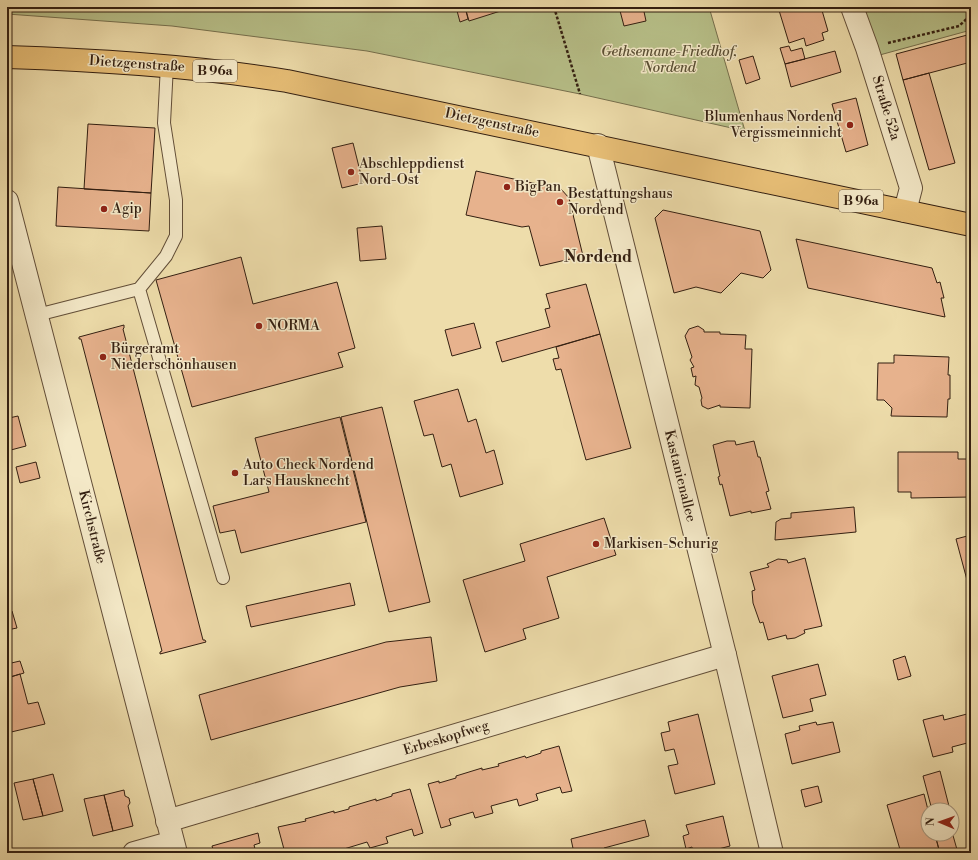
<svg xmlns="http://www.w3.org/2000/svg" width="978" height="860" font-family="'Libre Bodoni',serif">
	<style>
		.green { fill: #b8c18a; stroke: #76704e }
		.building { fill: #e7b28d; stroke: #331f11 }
		.lines { fill: none; stroke-linecap: round; stroke-linejoin: round }
		.service-casing { stroke: #624e38; stroke-width: 14 }
		.minor-casing { stroke: #624e38; stroke-width: 24 }
		.tertiary-casing { stroke: #624e38; stroke-width: 24 }
		.primary-casing { stroke: #331f11; stroke-width: 24 }
		.path { stroke: #331f11; stroke-width: 2.5; stroke-dasharray: 3 2; stroke-linecap: butt }
		.service { stroke: #f4e9c8; stroke-width: 12 }
		.minor { stroke: #f4e9c8; stroke-width: 22 }
		.tertiary { stroke: #f4e9c8; stroke-width: 22 }
		.primary { stroke: #e7be76; stroke-width: 22 }
		.poi-dot { fill: #8f2418; stroke: #f4e9c8; stroke-width: 1.5 }
		.labels { text-anchor: middle; dominant-baseline: central; stroke-width: 3; stroke-linejoin: round; paint-order: stroke }
		.shield { fill: #f4e9c8; stroke: #6d5c48; stroke-width: 1 }
		.shield-label { font-size: 13px; font-weight: bold; fill: #331f11 }
		.park-label { font-size: 14px; font-style: italic; fill: #5b5035; stroke: #f4e9c8 }
		.street-label { font-size: 14px; fill: #331f11; stroke: #f4e9c8 }
		.poi-label { font-size: 14px; fill: #331f11; stroke: #f4e9c8; text-anchor: start }
		.quarter-label { font-size: 16px; font-weight: bold; fill: #331f11; stroke: #f4e9c8 }
	</style>
	<rect width="100%" height="100%" fill="#eeddab"/>
	<filter id="stains"><feTurbulence type="fractalNoise" baseFrequency=".005" numOctaves="4"/><feColorMatrix values="0 0 0 0 .2 0 0 0 0 .09 0 0 0 0 .02 0 0 0 .5 -.17"/></filter>
	<radialGradient id="worn" r=".72"><stop offset=".6" stop-color="#630" stop-opacity="0"/><stop offset="1" stop-color="#630" stop-opacity=".3"/></radialGradient>
	<path class="green" d="M7,7H709L745,131L580,94L367,51L172,26L7,14Z
		M860,7H971V30L876,56Z"/>
	<path class="building" d="M331,7H367V8L332,11Z
		M456,7H465L468,19L460,22Z
		M465,7H510V8L469,21Z
		M619,7H643L646,21L624,26Z
		M778,7H821L828,31L822,33L824,40L806,46L804,38L789,43Z
		M971,34V62L903,80L896,54Z
		M789,46L791,51L802,48L805,59L785,64L780,48Z
		M835,51L841,72L791,87L785,64Z
		M753,56L760,79L746,84L739,60Z
		M929,73L955,163L929,170L903,80Z
		M856,98L868,145L846,152L832,104Z
		M88,124L155,128L151,193L84,189Z
		M353,143L363,183L342,188L332,148Z
		M476,171L561,189L569,198L583,256L540,266L529,226L522,227L466,215Z
		M58,187L151,193L149,231L56,226Z
		M663,210L760,231L771,270L763,278L741,273L721,293L696,287L674,293L655,218Z
		M382,226L386,259L360,261L357,228Z
		M796,239L932,268L937,283L940,282L944,298H941L945,317L808,288Z
		M241,257L253,304L337,282L355,348L338,353L343,367L192,407L156,280Z
		M586,284L600,334L502,362L496,342L550,327L545,309L550,308L546,294Z
		M474,323L481,348L452,356L445,330Z
		M124,325V328L123,329L203,640H205L206,642L160,654V652L162,651L81,339H79V337Z
		M698,326L704,330V332H720V334L746,335L745,349H752L750,408L720,407V405L708,409L702,406L701,400L702,398L699,387L695,385L696,376L693,377L691,368L694,367L690,360L692,357L685,336L689,329Z
		M600,334L631,448L586,460L561,369L556,370L553,359L559,358L556,347Z
		M894,355L949,357L948,375H950V399H948L947,417L891,416L892,408L884,400H877L878,363H894Z
		M458,389L468,422L476,419L486,453L494,450L503,484L460,497L451,464L442,467L433,434L424,436L414,401Z
		M382,407L430,602L389,612L341,417Z
		M7,412L9,418L18,416L26,446L7,451Z
		M340,417L366,522L241,553L235,530L220,533L213,506L269,492L255,438Z
		M727,441H735L736,445L754,441L758,457H760L769,491L766,492L771,509L751,513V511L730,516L722,484L720,485L718,477L720,476L713,445Z
		M898,452H958V459H971V497L911,498V492H898Z
		M36,462L40,478L20,483L16,467Z
		M854,507L856,532L775,540L776,522L781,519L791,518V513Z
		M604,518L616,555L547,577L559,618L523,629L526,639L485,652L463,580L525,561L520,544Z
		M971,535V595L956,539Z
		M805,558L822,626L804,630L805,633L795,638L787,639L786,635L768,640L763,622L760,623L753,603L752,591L755,590L750,572L769,567L767,564L778,559L787,560L788,563Z
		M350,583L355,605L251,627L246,606Z
		M7,606L9,612L12,611L17,628L7,630Z
		M431,637L437,681L400,687L211,740L199,695L386,642Z
		M905,656L911,676L898,680L893,660Z
		M20,661L24,673L7,678V664Z
		M818,664L826,695L810,699L813,711L783,718L772,676Z
		M20,674L28,704L38,702L45,724L7,733V678Z
		M698,714L715,784L675,794L668,766L678,764L674,749L665,751L661,733L670,731L668,722Z
		M967,714L971,729V742L952,747L953,752L933,757L923,720L943,715L944,720Z
		M816,722L817,725L833,722L840,752L792,764L785,734L800,730L799,726Z
		M559,746L572,791L562,793L560,787L536,794L538,800L519,806L517,799L491,806L493,813L475,818L473,812L449,819L451,825L441,828L428,784L439,781V783L456,778V776L482,768V770L499,766L498,764L525,756L526,758L541,753V751Z
		M940,771L950,810H932L923,776Z
		M53,774L63,811L43,816L33,779Z
		M33,779L43,816L23,820L14,783Z
		M818,786L822,802L805,807L801,790Z
		M410,789L423,833L414,836L412,829L386,837L388,843L370,848L367,842L344,849L345,853H285L278,827L306,821L305,819L334,811V813L349,809V807L376,799V801L392,796V794Z
		M124,790L125,796L129,798L130,803L128,806L133,826L113,831L104,795Z
		M924,794L928,810V834H935L939,850L933,853H901L887,805Z
		M104,795L113,831L93,836L84,799Z
		M723,816L730,846L703,853H693L692,847L686,849L683,836L689,834L686,825Z
		M645,820L649,836L604,848L605,853H574L571,839Z
		M952,832L958,853H940L935,835L952,834Z
		M258,833L260,843L254,845L256,853H214L212,846Z"/>
	<g class="lines">
		<defs>
			<path id="service" d="M139,289L223,578
				M37,315L139,289L166,256L176,236V200L164,123L167,65"/>
			<path id="minor" d="M852,7L867,48L911,188L905,211
				M7,201L176,853
				M167,821L725,655
				M134,853L173,842"/>
			<path id="tertiary" d="M598,145L725,655L772,853"/>
			<path id="primary" d="M7,57C101,60 195,66 287,81L971,225"/>
		</defs>
		<use href="#service" class="service-casing"/>
		<use href="#minor" class="minor-casing"/>
		<use href="#tertiary" class="tertiary-casing"/>
		<use href="#primary" class="primary-casing"/>
		<path class="path" d="M554,7L580,94
			M888,43L959,26L971,15"/>
		<use href="#service" class="service"/>
		<use href="#minor" class="minor"/>
		<use href="#tertiary" class="tertiary"/>
		<use href="#primary" class="primary"/>
	</g>
	<g class="poi-dot">
		<circle cx="850" cy="125" r="4"/>
		<circle cx="351" cy="172" r="4"/>
		<circle cx="507" cy="187" r="4"/>
		<circle cx="560" cy="202" r="4"/>
		<circle cx="104" cy="209" r="4"/>
		<circle cx="259" cy="326" r="4"/>
		<circle cx="103" cy="357" r="4"/>
		<circle cx="235" cy="473" r="4"/>
		<circle cx="596" cy="544" r="4"/>
	</g>
	<g class="labels">
		<g class="shield">
			<rect x="193" y="60" width="44" height="22" rx="3"/>
			<rect x="839" y="190" width="44" height="22" rx="3"/>
		</g>
		<g class="shield-label">
			<text x="215" y="71">B 96a</text>
			<text x="861" y="201">B 96a</text>
		</g>
		<g class="park-label">
			<text x="669" y="52">Gethsemane-Friedhof,<tspan x="669" dy="16">Nordend</tspan></text>
		</g>
		<g class="street-label">
			<text transform="translate(137 64) rotate(4)">Dietzgenstraße</text>
			<text transform="translate(886 108) rotate(73)">Straße 52a</text>
			<text transform="translate(492 123) rotate(12)">Dietzgenstraße</text>
			<text transform="translate(680 476) rotate(76)">Kastanienallee</text>
			<text transform="translate(92 527) rotate(76)">Kirchstraße</text>
			<text transform="translate(446 738) rotate(-17)">Erbeskopfweg</text>
		</g>
		<g class="poi-label">
			<text x="842" y="117" text-anchor="end">Blumenhaus Nordend<tspan x="842" dy="16">Vergissmeinnicht</tspan></text>
			<text x="359" y="164">Abschleppdienst<tspan x="359" dy="16">Nord-Ost</tspan></text>
			<text x="515" y="187">BigPan</text>
			<text x="568" y="194">Bestattungshaus<tspan x="568" dy="16">Nordend</tspan></text>
			<text x="112" y="209">Agip</text>
			<text x="267" y="326">NORMA</text>
			<text x="111" y="349">Bürgeramt<tspan x="111" dy="16">Niederschönhausen</tspan></text>
			<text x="243" y="465">Auto Check Nordend<tspan x="243" dy="16">Lars Hausknecht</tspan></text>
			<text x="604" y="544">Markisen-Schurig</text>
		</g>
		<g class="quarter-label">
			<text x="598" y="257">Nordend</text>
		</g>
	</g>
	<rect width="978" height="860" fill="none" stroke="#eeddab" stroke-width="24"/>
	<rect x="8" y="8" width="962" height="844" fill="none" stroke="#331f11" stroke-width="2"/>
	<rect x="12" y="12" width="954" height="836" fill="none" stroke="#331f11"/>
	<g transform="translate(940 822) rotate(272)"><circle r="19" fill="#f4e9c8" stroke="#a7987f"/>
	<path d="M0-3L7 15L0 10L-7 15Z" fill="#8f2418"/>
	<text y="-6" font-size="11" font-weight="bold" text-anchor="middle" fill="#331f11">N</text>
	</g>
	<rect width="100%" height="100%" filter="url(#stains)"/>
	<rect width="100%" height="100%" fill="url(#worn)"/>
</svg>
